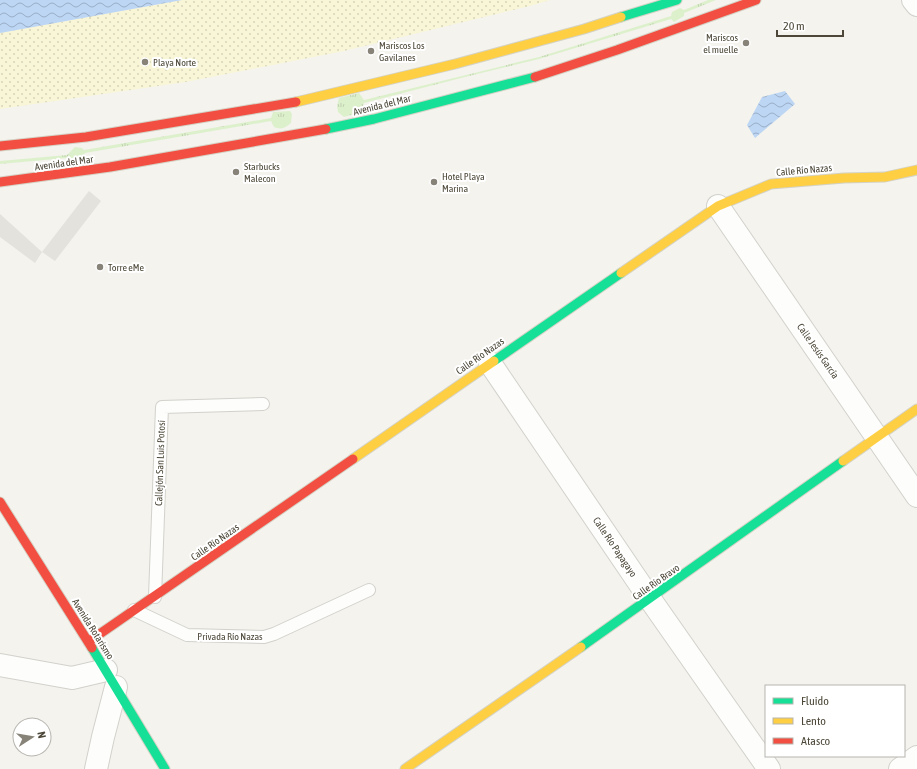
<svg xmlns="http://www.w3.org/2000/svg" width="917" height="769" font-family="'Asap Condensed',sans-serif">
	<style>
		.sand { fill: url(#sand-dots) }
		.park { fill: url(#park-tufts) }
		.parking { fill: #e3e2dc }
		.water { fill: url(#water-waves) }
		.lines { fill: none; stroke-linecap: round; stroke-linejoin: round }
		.lane-casing { stroke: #d2d1cb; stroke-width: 14 }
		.street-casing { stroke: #d2d1cb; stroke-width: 24 }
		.fast-casing { stroke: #d4d2c4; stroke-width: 11 }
		.slow-casing { stroke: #d4d2c4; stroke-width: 11 }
		.jam-casing { stroke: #d4d2c4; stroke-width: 11 }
		.lane { stroke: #fdfdfc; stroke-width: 12 }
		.street { stroke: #fdfdfc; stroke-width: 22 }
		.fast { stroke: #16e098; stroke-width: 9 }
		.slow { stroke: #ffcf43; stroke-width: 9 }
		.jam { stroke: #f24e42; stroke-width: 9 }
		.poi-dot { fill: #878378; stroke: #fff; stroke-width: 1.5 }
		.labels { text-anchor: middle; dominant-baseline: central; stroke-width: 4; stroke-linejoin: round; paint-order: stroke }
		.poi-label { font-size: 10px; fill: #4c4738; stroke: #fff; text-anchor: start }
		.street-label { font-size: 10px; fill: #4c4738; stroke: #fff }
	</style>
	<defs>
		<pattern id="sand-dots" width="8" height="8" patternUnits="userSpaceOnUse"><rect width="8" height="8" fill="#f8f6d7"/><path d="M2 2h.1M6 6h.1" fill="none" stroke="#d6d4b9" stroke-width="1.8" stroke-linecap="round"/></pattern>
		<pattern id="park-tufts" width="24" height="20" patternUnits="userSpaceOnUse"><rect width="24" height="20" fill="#ddf0cc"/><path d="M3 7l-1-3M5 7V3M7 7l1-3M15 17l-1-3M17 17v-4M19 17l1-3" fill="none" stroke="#bfcfb0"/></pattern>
		<pattern id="water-waves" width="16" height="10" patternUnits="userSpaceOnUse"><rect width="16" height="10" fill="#bcd6f4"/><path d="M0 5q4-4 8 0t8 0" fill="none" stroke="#9bafc7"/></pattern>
	</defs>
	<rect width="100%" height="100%" fill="#f4f3ee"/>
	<path class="sand" d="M182,0H550L530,6L344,51L186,82L0,109V33Z"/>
	<path class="park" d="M708,0H716L684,13V16L674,22L671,19L539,59L465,77L364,103C362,114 354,114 344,117L338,112L337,106L339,98L359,93L364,100L539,57L671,16L672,12L680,8L684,10Z
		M290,111L292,114L291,123C285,128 282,130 274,127L271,121L85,153C82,161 73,164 67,158L0,164V161L67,155L75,147L82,148L84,150L271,118L273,112Z"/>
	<path class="parking" d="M89,191L101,201L55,261L42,252L35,263L0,237V214L42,252Z"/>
	<path class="water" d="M0,0H182L0,33Z
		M785,91L795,104L755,138L747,125L762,97Z"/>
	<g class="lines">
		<defs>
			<path id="lane" d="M155,597L162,407L263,404
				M134,610L187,635L264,637L274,634L369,590"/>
			<path id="street" d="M913,0L917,5
				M718,206L917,496
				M490,363L650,599L769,769
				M0,665L72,678L106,670
				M96,769L103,737L116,687
				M900,769L917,757"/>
			<path id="fast" d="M621,17L677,0
				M326,129L374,119L535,77
				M494,361L621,273
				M581,647L843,461
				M92,648L165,769"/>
			<path id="slow" d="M296,102L455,64L584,29L621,17
				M621,273L718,206L771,184L844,178L885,177L917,170
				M353,459L494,361
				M843,461L917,409
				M405,769L581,647"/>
			<path id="jam" d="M535,77L617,50L756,0
				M0,146L86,137L296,102
				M0,182L110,167L326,129
				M0,502L92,648
				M88,642L353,459"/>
		</defs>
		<use href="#lane" class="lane-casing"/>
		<use href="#street" class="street-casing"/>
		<use href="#fast" class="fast-casing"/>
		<use href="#slow" class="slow-casing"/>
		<use href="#jam" class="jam-casing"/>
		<use href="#lane" class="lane"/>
		<use href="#street" class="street"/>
		<use href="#fast" class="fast"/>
		<use href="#slow" class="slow"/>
		<use href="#jam" class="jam"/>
	</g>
	<g class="poi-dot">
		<circle cx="746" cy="43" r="4"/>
		<circle cx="371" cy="51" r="4"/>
		<circle cx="145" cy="62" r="4"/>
		<circle cx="236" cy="172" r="4"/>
		<circle cx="434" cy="182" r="4"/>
		<circle cx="100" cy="267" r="4"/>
	</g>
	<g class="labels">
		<g class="poi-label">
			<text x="738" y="37" text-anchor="end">Mariscos<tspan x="738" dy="12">el muelle</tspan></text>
			<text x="379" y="45">Mariscos Los<tspan x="379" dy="12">Gavilanes</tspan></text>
			<text x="153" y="62">Playa Norte</text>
			<text x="244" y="166">Starbucks<tspan x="244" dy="12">Malecon</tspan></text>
			<text x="442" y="176">Hotel Playa<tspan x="442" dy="12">Marina</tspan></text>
			<text x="108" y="267">Torre eMe</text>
		</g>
		<g class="street-label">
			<text transform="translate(382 105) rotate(-14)">Avenida del Mar</text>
			<text transform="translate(64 163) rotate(-8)">Avenida del Mar</text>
			<text transform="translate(804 170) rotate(-5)">Calle Río Nazas</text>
			<text transform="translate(818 351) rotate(55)">Calle Jesús García</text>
			<text transform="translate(480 356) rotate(-35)">Calle Río Nazas</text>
			<text transform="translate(160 463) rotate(-88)">Callejón San Luis Potosí</text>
			<text transform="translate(215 542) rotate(-35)">Calle Río Nazas</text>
			<text transform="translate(615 547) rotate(56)">Calle Río Papagayo</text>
			<text transform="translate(656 582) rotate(-35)">Calle Río Bravo</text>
			<text transform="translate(93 629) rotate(58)">Avenida Rotarismo</text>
			<text x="230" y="636">Privada Río Nazas</text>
		</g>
	</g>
	<rect x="765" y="685" width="140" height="72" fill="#ffffff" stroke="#b7b5af"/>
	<rect x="773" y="698" width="20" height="6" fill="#16e098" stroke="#b7b5af"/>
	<text x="801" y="705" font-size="12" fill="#4c4738">Fluido</text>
	<rect x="773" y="718" width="20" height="6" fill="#ffcf43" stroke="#b7b5af"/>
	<text x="801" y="725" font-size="12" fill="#4c4738">Lento</text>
	<rect x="773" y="738" width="20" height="6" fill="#f24e42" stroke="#b7b5af"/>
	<text x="801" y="745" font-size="12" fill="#4c4738">Atasco</text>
	<g transform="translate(32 737) rotate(78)"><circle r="19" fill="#ffffff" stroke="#b7b5af"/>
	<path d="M0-3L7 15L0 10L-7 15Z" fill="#878378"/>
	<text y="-6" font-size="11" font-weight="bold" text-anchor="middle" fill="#4c4738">N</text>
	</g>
	<path d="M777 30v6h66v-6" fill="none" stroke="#4c4738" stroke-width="2"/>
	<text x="783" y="30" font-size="12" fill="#4c4738" stroke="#ffffff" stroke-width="3" paint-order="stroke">20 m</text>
</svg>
